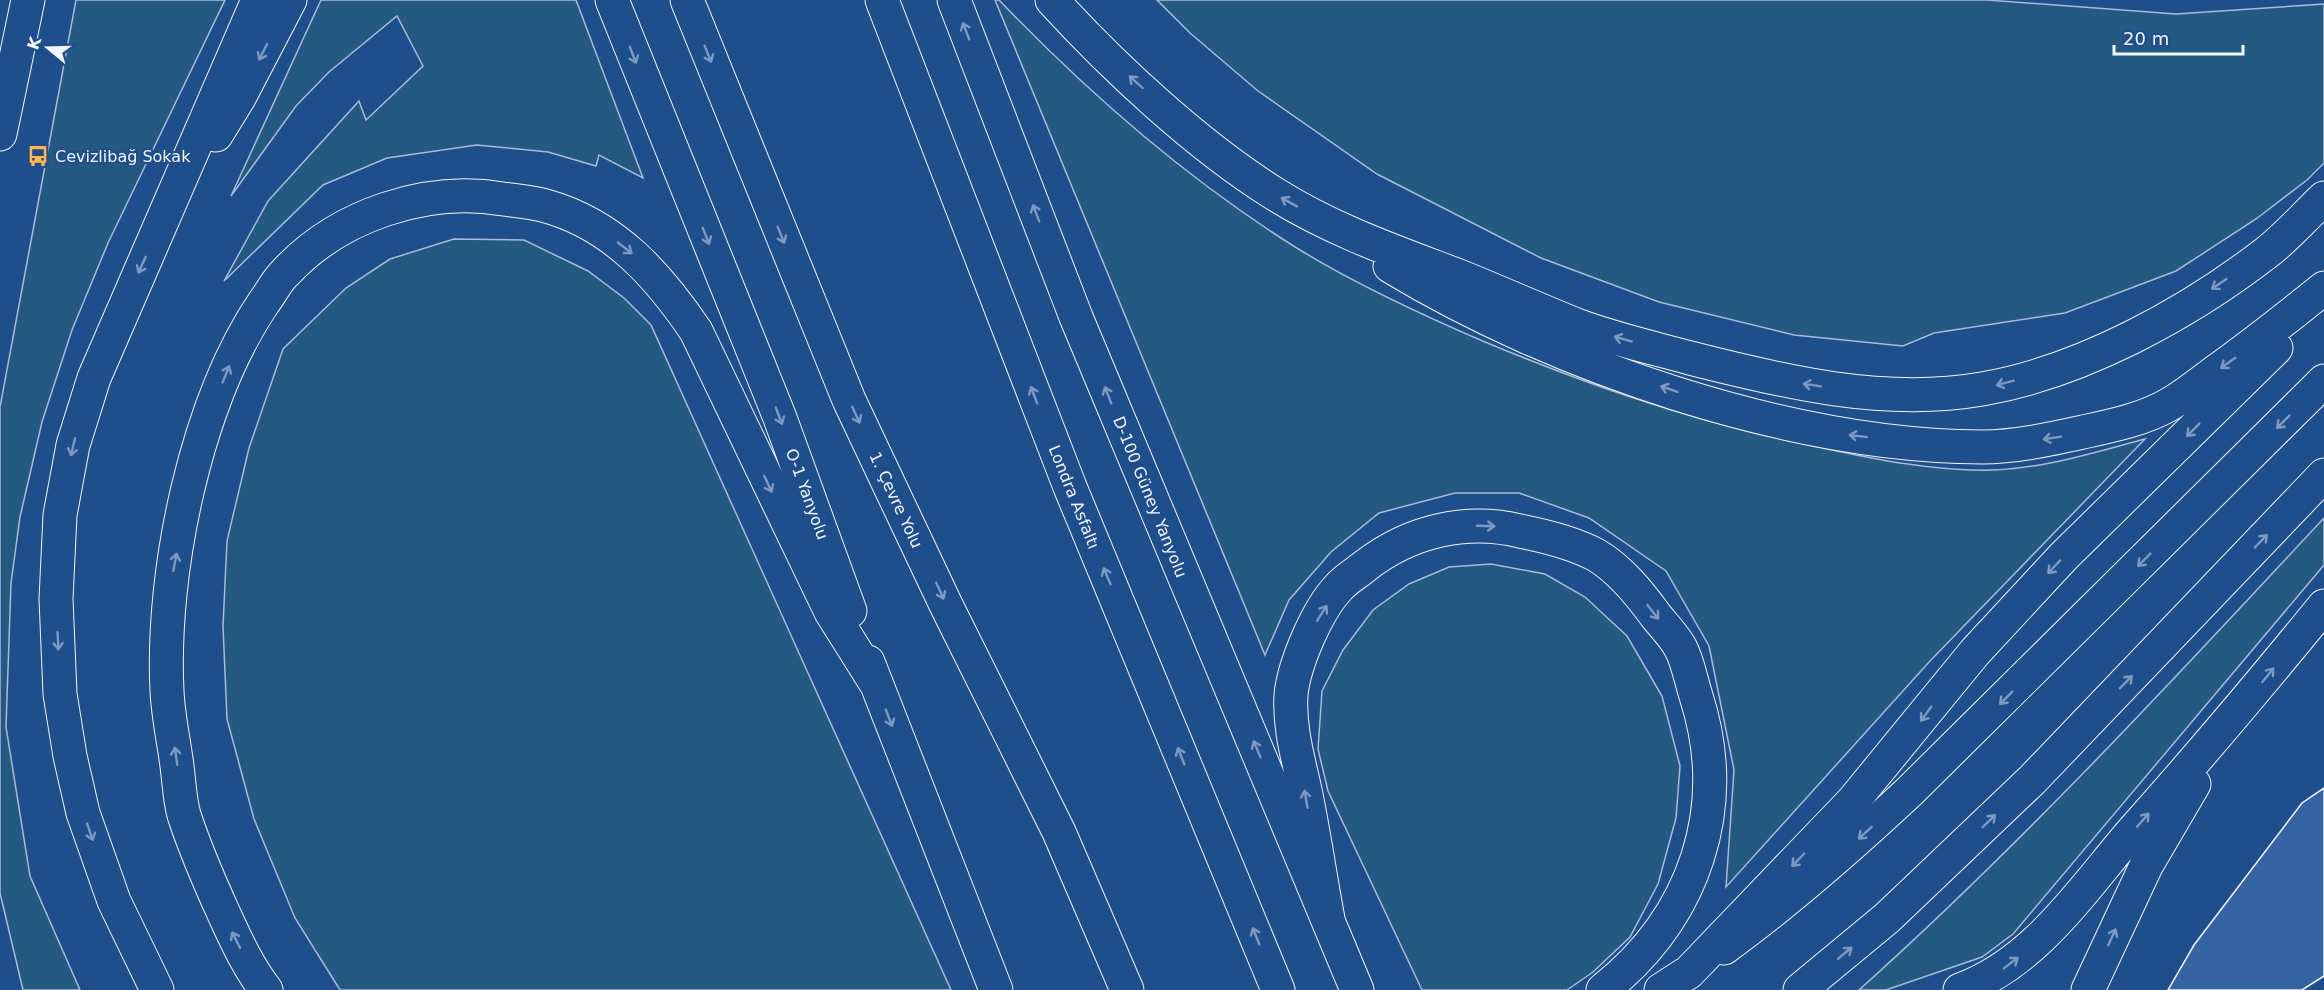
<svg xmlns="http://www.w3.org/2000/svg" width="2324" height="990" font-family="'DejaVu Sans',sans-serif">
	<style>
		.green { fill: #245a82; stroke: #a8bbd7; stroke-width: 1.5 }
		.building { fill: #3563a3; stroke: #f2f6ff; stroke-width: 1.5 }
		.lines { fill: none; stroke-linecap: round; stroke-linejoin: round }
		.secondary-casing { stroke: #f2f6ff; stroke-width: 35 }
		.primary-casing { stroke: #f2f6ff; stroke-width: 35 }
		.trunk-casing { stroke: #f2f6ff; stroke-width: 35 }
		.secondary { stroke: #1f4e8c; stroke-width: 33 }
		.primary { stroke: #1f4e8c; stroke-width: 33 }
		.trunk { stroke: #1f4e8c; stroke-width: 33 }
		.oneway { stroke: #7e9ac0 }
		.labels { text-anchor: middle; dominant-baseline: central; stroke-width: 4.5; stroke-linejoin: round; paint-order: stroke }
		.poi-label { font-size: 16px; fill: #f2f6ff; stroke: #1f4e8c; text-anchor: start }
		.street-label { font-size: 16px; fill: #f2f6ff; stroke: #1f4e8c }
	</style>
	<rect width="100%" height="100%" fill="#1f4e8c"/>
	<path class="green" d="M76,0H225L108,243L72,330L42,422L20,517L11,583L6,727L30,876L80,990H23L0,893V407Z
		M321,0H576L643,178L599,155L596,166L548,152L477,145L387,158L323,185L224,281L268,201L359,101L366,120L423,66L397,16L329,72L296,106L231,196Z
		M995,0H999C1089,94 1189,181 1300,250C1359,286 1422,315 1485,342C1586,384 1683,418 1790,441C1857,455 1925,472 1994,470C2045,468 2096,452 2145,439L1930,661L1726,887L1734,770L1709,646L1666,571L1589,518L1519,493H1455L1379,513L1331,552L1289,600L1265,655Z
		M1157,0H1987L2176,14L2324,4V163L2307,180L2256,219L2176,271L2065,313L1934,333L1903,346L1794,335L1659,302L1541,258L1377,174L1258,91L1190,33Z
		M454,239L524,240L588,271L624,298L651,325L951,990H340L295,918L254,819L227,719L223,626L227,541L249,448L283,349L346,288L390,259Z
		M2324,518V565L2013,934L1982,957L1886,990H1859C2024,842 2173,680 2324,518Z
		M1491,564L1545,574L1585,597L1627,636L1662,696L1680,766L1676,818L1658,884L1630,937L1593,972L1567,990H1422L1328,791L1318,749L1322,691L1343,650L1373,610L1409,584L1449,567Z"/>
	<path class="building" d="M2324,788V976L2302,990H2168L2194,945L2302,803Z"/>
	<g class="lines">
		<defs>
			<path id="secondary" d="M0,134L28,0
				M1724,948C1790,900 1850,847 1910,791L2324,381
				M1800,990L1887,918L2032,780L2324,475"/>
			<path id="primary" d="M612,0L780,418L850,611
				M954,0L1076,317L1357,990
				M1052,0C1113,67 1198,146 1275,194C1332,230 1396,252 1459,276C1499,292 1539,310 1579,326C1614,339 1653,348 1690,358C1784,382 1884,406 1982,389C2081,372 2187,314 2266,253C2287,237 2305,216 2324,198
				M216,135L240,96L290,0
				M1390,266C1553,365 1790,446 1982,447C2015,447 2051,439 2083,432C2111,426 2145,419 2170,404C2184,396 2198,385 2211,375C2250,347 2287,318 2324,288
				M868,662L996,990
				M1328,919C1320,876 1314,833 1305,790C1298,758 1289,728 1291,695C1294,664 1317,610 1339,587C1346,579 1357,573 1365,566C1410,531 1466,518 1520,531C1545,536 1574,543 1596,555C1620,569 1640,594 1656,616C1664,626 1674,636 1680,647C1688,661 1691,681 1696,696C1732,808 1695,917 1603,990
				M157,990L114,901L83,813L70,756L60,694L56,599L60,515L73,445L94,378L258,0
				M266,990C248,967 236,940 224,914C209,881 195,849 184,815C179,797 179,777 176,759C173,737 168,714 167,691C161,571 196,402 264,302C271,293 277,280 286,272C339,215 426,186 503,199C517,201 532,202 546,206C614,225 658,275 696,331L831,612L875,682
				M1661,990L1689,972L1853,801L1975,652L2064,556L2276,348
				M1960,990C2035,963 2082,890 2132,832C2198,758 2262,682 2324,606
				M2088,990L2146,866L2194,784"/>
			<path id="trunk" d="M687,0L849,400L946,605L1059,832L1127,990
				M882,0L1070,487L1278,990"/>
		</defs>
		<use href="#secondary" class="secondary-casing"/>
		<use href="#primary" class="primary-casing"/>
		<use href="#trunk" class="trunk-casing"/>
		<use href="#secondary" class="secondary"/>
		<use href="#primary" class="primary"/>
		<use href="#trunk" class="trunk"/>
	</g>
	<defs><path id="oneway-shaft" d="M-6 0H5M1.5-3L5.5 0L1.5 3" fill="none" stroke-width="1.6" stroke-linecap="round" stroke-linejoin="round" transform="scale(1.5)"/></defs>
	<g class="oneway">
		<use href="#oneway-shaft" transform="translate(966 31) rotate(-111)"/>
		<use href="#oneway-shaft" transform="translate(263 52) rotate(117)"/>
		<use href="#oneway-shaft" transform="translate(708 54) rotate(68)"/>
		<use href="#oneway-shaft" transform="translate(633 55) rotate(69)"/>
		<use href="#oneway-shaft" transform="translate(1136 82) rotate(-138)"/>
		<use href="#oneway-shaft" transform="translate(1289 202) rotate(-151)"/>
		<use href="#oneway-shaft" transform="translate(1036 213) rotate(-111)"/>
		<use href="#oneway-shaft" transform="translate(781 235) rotate(68)"/>
		<use href="#oneway-shaft" transform="translate(706 236) rotate(68)"/>
		<use href="#oneway-shaft" transform="translate(625 248) rotate(38)"/>
		<use href="#oneway-shaft" transform="translate(142 265) rotate(114)"/>
		<use href="#oneway-shaft" transform="translate(2219 284) rotate(146)"/>
		<use href="#oneway-shaft" transform="translate(1623 339) rotate(-164)"/>
		<use href="#oneway-shaft" transform="translate(2228 363) rotate(145)"/>
		<use href="#oneway-shaft" transform="translate(226 374) rotate(-68)"/>
		<use href="#oneway-shaft" transform="translate(2005 383) rotate(165)"/>
		<use href="#oneway-shaft" transform="translate(1812 385) rotate(-171)"/>
		<use href="#oneway-shaft" transform="translate(1669 389) rotate(-161)"/>
		<use href="#oneway-shaft" transform="translate(1034 395) rotate(-111)"/>
		<use href="#oneway-shaft" transform="translate(1108 395) rotate(-112)"/>
		<use href="#oneway-shaft" transform="translate(856 415) rotate(65)"/>
		<use href="#oneway-shaft" transform="translate(779 416) rotate(69)"/>
		<use href="#oneway-shaft" transform="translate(2283 422) rotate(135)"/>
		<use href="#oneway-shaft" transform="translate(2193 430) rotate(135)"/>
		<use href="#oneway-shaft" transform="translate(1858 436) rotate(-173)"/>
		<use href="#oneway-shaft" transform="translate(2052 438) rotate(171)"/>
		<use href="#oneway-shaft" transform="translate(73 447) rotate(103)"/>
		<use href="#oneway-shaft" transform="translate(768 484) rotate(65)"/>
		<use href="#oneway-shaft" transform="translate(1486 526) rotate(2)"/>
		<use href="#oneway-shaft" transform="translate(2261 541) rotate(-46)"/>
		<use href="#oneway-shaft" transform="translate(2144 560) rotate(135)"/>
		<use href="#oneway-shaft" transform="translate(175 562) rotate(-79)"/>
		<use href="#oneway-shaft" transform="translate(2054 567) rotate(133)"/>
		<use href="#oneway-shaft" transform="translate(1107 576) rotate(-113)"/>
		<use href="#oneway-shaft" transform="translate(940 591) rotate(65)"/>
		<use href="#oneway-shaft" transform="translate(1653 612) rotate(52)"/>
		<use href="#oneway-shaft" transform="translate(1322 613) rotate(-58)"/>
		<use href="#oneway-shaft" transform="translate(58 641) rotate(87)"/>
		<use href="#oneway-shaft" transform="translate(2268 675) rotate(-51)"/>
		<use href="#oneway-shaft" transform="translate(2126 682) rotate(-46)"/>
		<use href="#oneway-shaft" transform="translate(2006 698) rotate(135)"/>
		<use href="#oneway-shaft" transform="translate(1926 714) rotate(126)"/>
		<use href="#oneway-shaft" transform="translate(889 718) rotate(69)"/>
		<use href="#oneway-shaft" transform="translate(1257 749) rotate(-113)"/>
		<use href="#oneway-shaft" transform="translate(176 756) rotate(-98)"/>
		<use href="#oneway-shaft" transform="translate(1181 756) rotate(-112)"/>
		<use href="#oneway-shaft" transform="translate(1306 799) rotate(-100)"/>
		<use href="#oneway-shaft" transform="translate(2143 820) rotate(-49)"/>
		<use href="#oneway-shaft" transform="translate(1989 821) rotate(-44)"/>
		<use href="#oneway-shaft" transform="translate(90 832) rotate(71)"/>
		<use href="#oneway-shaft" transform="translate(1865 833) rotate(137)"/>
		<use href="#oneway-shaft" transform="translate(1798 860) rotate(134)"/>
		<use href="#oneway-shaft" transform="translate(1256 936) rotate(-112)"/>
		<use href="#oneway-shaft" transform="translate(2112 937) rotate(-65)"/>
		<use href="#oneway-shaft" transform="translate(236 940) rotate(-117)"/>
		<use href="#oneway-shaft" transform="translate(1845 953) rotate(-40)"/>
		<use href="#oneway-shaft" transform="translate(2011 963) rotate(-37)"/>
	</g>
	<defs>
		<symbol id="bus-bare" viewBox="-9 -9 18 18"><path d="M-5-6H5V4H4V6H2V4H-2V6H-4V4H-5ZM-3.5-4V0h7V-4ZM-3.5 1.2v1.5H-2V1.2ZM2 1.2v1.5H3.5V1.2Z" fill="#ffb74d" stroke="#1f4e8c" stroke-width="2.5" paint-order="stroke"/></symbol>
	</defs>
	<g fill-rule="evenodd">
		<use href="#bus-bare" x="23" y="141" width="30" height="30"/>
	</g>
	<g class="labels">
		<g class="poi-label">
			<text x="55" y="156">Cevizlibağ Sokak</text>
		</g>
		<g class="street-label">
			<text transform="translate(807 494) rotate(70)">O-1 Yanyolu</text>
			<text transform="translate(1074 497) rotate(68)">Londra Asfaltı</text>
			<text transform="translate(1150 497) rotate(68)">D-100 Güney Yanyolu</text>
			<text transform="translate(896 500) rotate(65)">1. Çevre Yolu</text>
		</g>
	</g>
	<g transform="translate(48 48) rotate(289)" stroke="#1f4e8c" stroke-width="4.5" paint-order="stroke">
	<path d="M0-4.5L10 22L0 15L-10 22Z" fill="#f2f6ff"/>
	<text y="-9" font-size="16" font-weight="bold" text-anchor="middle" fill="#f2f6ff">K</text>
	</g>
	<path d="M2114 45v9h129v-9" fill="none" stroke="#f2f6ff" stroke-width="3"/>
	<text x="2123" y="45" font-size="18" fill="#f2f6ff" stroke="#1f4e8c" stroke-width="4.5" paint-order="stroke">20 m</text>
</svg>
